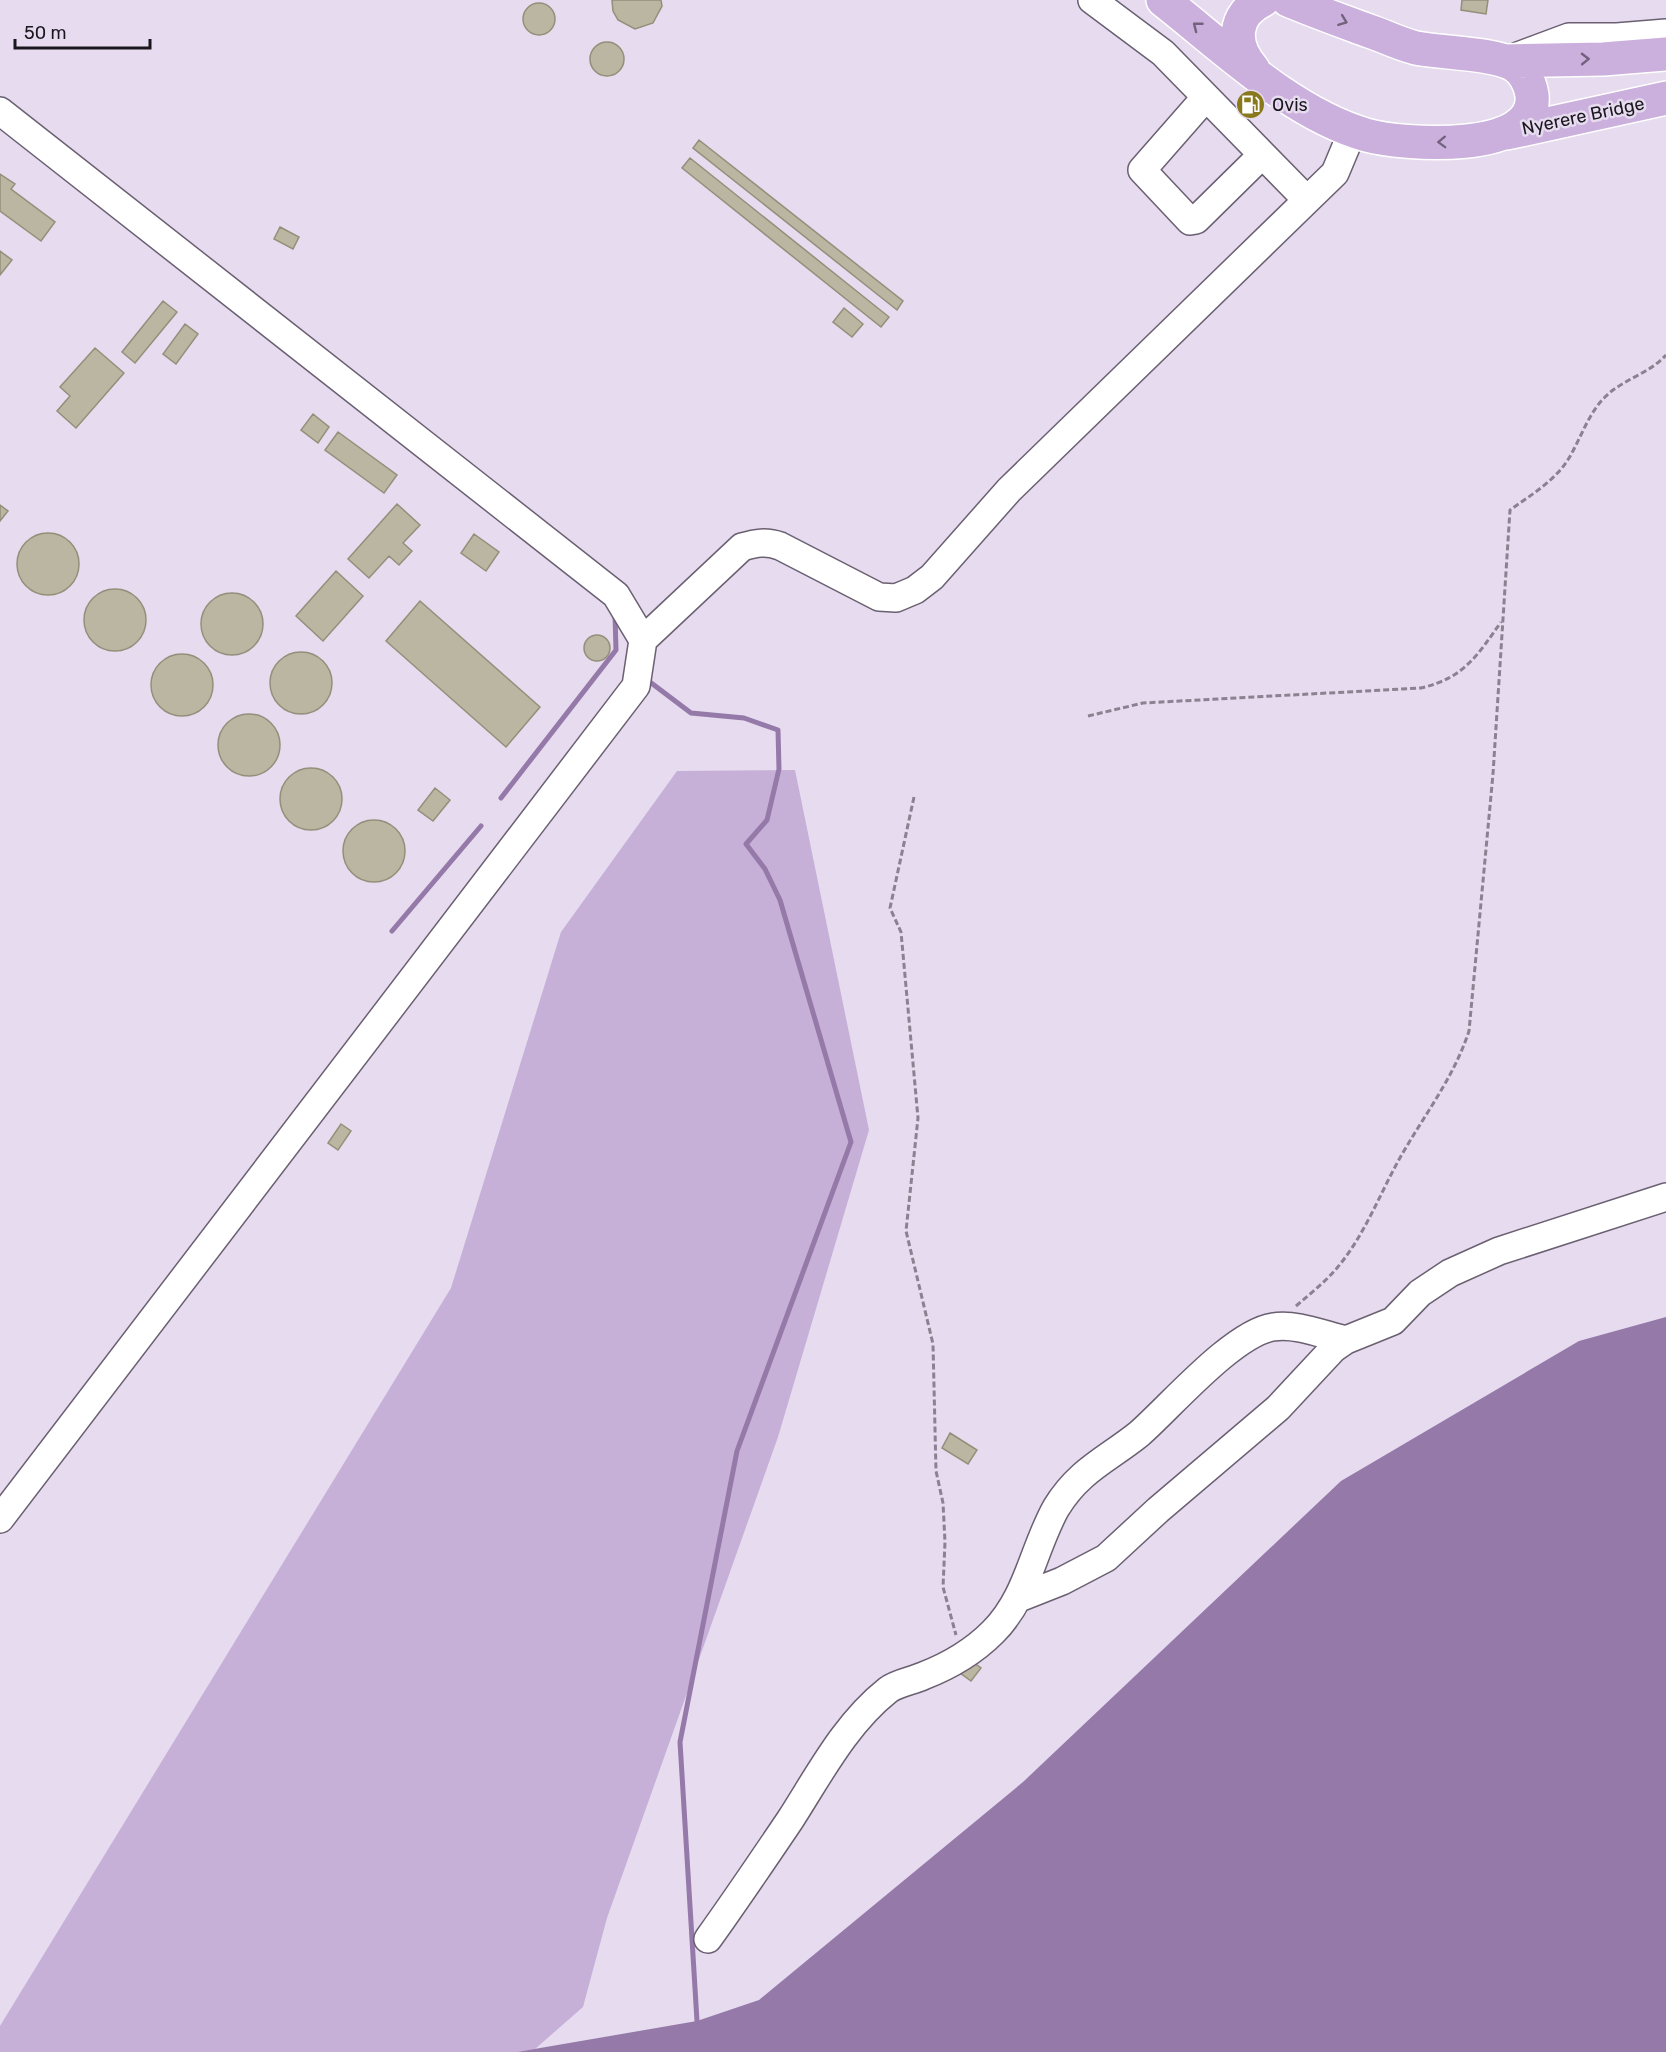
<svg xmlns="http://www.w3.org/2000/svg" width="1666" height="2052" font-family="Rubik,sans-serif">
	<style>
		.green { fill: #c6b0d7 }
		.water { fill: #9579a9 }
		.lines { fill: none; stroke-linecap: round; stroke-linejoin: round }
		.stream { stroke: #9579a9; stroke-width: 5 }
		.building { fill: #bab6a1; stroke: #928f7a; stroke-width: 1.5 }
		.minor-casing { stroke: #6a6071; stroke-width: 30 }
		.major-casing { stroke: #fff; stroke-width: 36 }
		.path { stroke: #8a8290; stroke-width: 3; stroke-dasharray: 6 3; stroke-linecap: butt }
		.minor { stroke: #fff; stroke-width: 27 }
		.major { stroke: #cbafdd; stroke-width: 33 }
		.oneway { stroke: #72627d }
		.labels { text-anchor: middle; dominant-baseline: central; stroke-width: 5; stroke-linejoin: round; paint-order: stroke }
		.poi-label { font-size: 18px; fill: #1a161d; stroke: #e6dbef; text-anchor: start }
		.street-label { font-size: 18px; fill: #1a161d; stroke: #e6dbef }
	</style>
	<rect width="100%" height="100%" fill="#e6dbef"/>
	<path class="green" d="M795,770L869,1130L778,1437L607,1918L583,2007L535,2049L517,2052H0V2026L451,1288L561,932L677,771Z"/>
	<path class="water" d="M1666,1317V2052H517L697,2021L759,2000L1023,1782L1341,1481L1579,1341Z"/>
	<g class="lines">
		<path class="stream" d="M646,679L691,713L744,718L778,730L779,769L767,820L746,844L765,869L780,900L851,1142L737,1451L680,1742L697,2021
			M501,798L616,650L615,615
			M392,931L481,826"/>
	</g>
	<path class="building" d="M612,0H661L662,6L653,23L635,29L618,20L613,11Z
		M1462,0H1488L1486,14L1461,10Z
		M523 19a16 16 0 1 1 32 0a16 16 0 1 1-32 0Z
		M590 59a17 17 0 1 1 34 0a17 17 0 1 1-34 0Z
		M699,140L903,301L897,310L693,148Z
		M690,158L889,317L881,327L682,168Z
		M0,174L15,184L11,189L55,222L41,241L0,211Z
		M280,227L299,237L293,249L274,239Z
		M0,251L12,260L0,275Z
		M163,301L177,312L135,363L122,352Z
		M844,308L863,324L852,337L833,322Z
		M185,324L198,334L176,364L163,354Z
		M95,348L124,373L76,428L57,411L70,396L60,387Z
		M313,414L329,427L318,443L301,430Z
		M338,432L397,475L384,493L325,450Z
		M397,504L420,525L403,543L412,551L399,565L389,556L369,578L348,559Z
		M0,505L8,511L0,521Z
		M17 564a31 31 0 1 1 62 0a31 31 0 1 1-62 0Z
		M474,534L499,552L486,571L461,553Z
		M336,571L363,596L323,641L296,616Z
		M84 620a31 31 0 1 1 62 0a31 31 0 1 1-62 0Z
		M201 624a31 31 0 1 1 62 0a31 31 0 1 1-62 0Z
		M420,601L540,707L506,747L386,641Z
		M584 648a13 13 0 1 1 26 0a13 13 0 1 1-26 0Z
		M270 683a31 31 0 1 1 62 0a31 31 0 1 1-62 0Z
		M151 685a31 31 0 1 1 62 0a31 31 0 1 1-62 0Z
		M218 745a31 31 0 1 1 62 0a31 31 0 1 1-62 0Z
		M280 799a31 31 0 1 1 62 0a31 31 0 1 1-62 0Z
		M435,788L450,800L433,821L418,810Z
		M343 851a31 31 0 1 1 62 0a31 31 0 1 1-62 0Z
		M341,1124L351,1131L338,1150L328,1143Z
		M950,1433L977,1450L968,1464L942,1448Z
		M966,1657L981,1668L971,1681L956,1670Z"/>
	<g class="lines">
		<defs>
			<path id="minor" d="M1092,0L1163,53L1307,200
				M1518,56L1569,37H1617L1666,33
				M1206,97L1142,170L1190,221L1196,220L1262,155
				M0,111L616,595L643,640L636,686L0,1519
				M643,640L742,547C756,543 766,541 780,546L879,597L896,598L915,590L932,577L1009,490L1335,173L1353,130
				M1019,1598L1062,1581L1106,1558L1158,1510L1278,1408L1333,1349L1346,1340L1393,1321L1420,1293L1450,1273L1499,1251L1666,1197
				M708,1939C736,1900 763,1860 790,1820C819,1775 845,1724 888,1690C897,1683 912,1681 923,1676C949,1666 973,1652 993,1632C1028,1597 1033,1549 1056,1508C1079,1470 1108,1459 1139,1434C1170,1407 1233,1333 1273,1327C1296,1323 1324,1335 1346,1340"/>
			<path id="major" d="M1163,0C1223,47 1292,114 1366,135C1401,145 1539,155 1532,95C1530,83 1525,72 1514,65C1493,53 1442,53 1416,48C1400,44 1384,36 1369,31C1342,21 1314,11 1288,0
				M1505,61L1603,59L1666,54
				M1253,69C1232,45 1232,15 1263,0
				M1507,133L1666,98"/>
		</defs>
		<use href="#minor" class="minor-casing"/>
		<use href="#major" class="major-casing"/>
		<path class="path" d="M1088,716L1143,703L1421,688C1464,678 1477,656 1501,622
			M914,797L890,908L901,932L918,1118L906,1231L933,1344L936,1471L943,1503L945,1542L943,1587L956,1635
			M1296,1306C1310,1294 1325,1282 1337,1268C1365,1235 1380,1193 1401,1156C1425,1114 1454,1077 1469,1031L1493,774L1510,510C1531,495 1556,480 1569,458C1581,438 1588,414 1605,397C1623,379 1649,374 1666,355"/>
		<use href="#minor" class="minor"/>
		<use href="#major" class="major"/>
	</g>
	<defs><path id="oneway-chevron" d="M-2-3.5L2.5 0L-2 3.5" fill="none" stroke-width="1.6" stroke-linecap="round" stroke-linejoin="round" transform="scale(1.5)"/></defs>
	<g class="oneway">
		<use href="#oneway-chevron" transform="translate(1343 21) rotate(21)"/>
		<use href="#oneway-chevron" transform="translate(1197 26) rotate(-142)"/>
		<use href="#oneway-chevron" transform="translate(1585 59) rotate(-1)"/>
		<use href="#oneway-chevron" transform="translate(1442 142) rotate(178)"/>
	</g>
	<defs>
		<symbol id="fuel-disc" viewBox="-11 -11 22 22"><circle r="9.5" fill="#88791d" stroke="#e6dbef"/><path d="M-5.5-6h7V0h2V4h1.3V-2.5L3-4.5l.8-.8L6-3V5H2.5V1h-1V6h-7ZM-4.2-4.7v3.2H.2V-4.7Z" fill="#fff"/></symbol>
	</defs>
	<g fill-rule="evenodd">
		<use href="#fuel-disc" x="1234" y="88" width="33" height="33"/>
	</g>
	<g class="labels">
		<g class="poi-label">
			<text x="1272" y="105">Ovis</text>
		</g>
		<g class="street-label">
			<text transform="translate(1583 116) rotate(-12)">Nyerere Bridge</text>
		</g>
	</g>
	<path d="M15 39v9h135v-9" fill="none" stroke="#1a161d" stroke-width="3"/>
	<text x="24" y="39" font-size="18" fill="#1a161d" stroke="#e6dbef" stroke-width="4.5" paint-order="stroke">50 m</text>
</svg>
